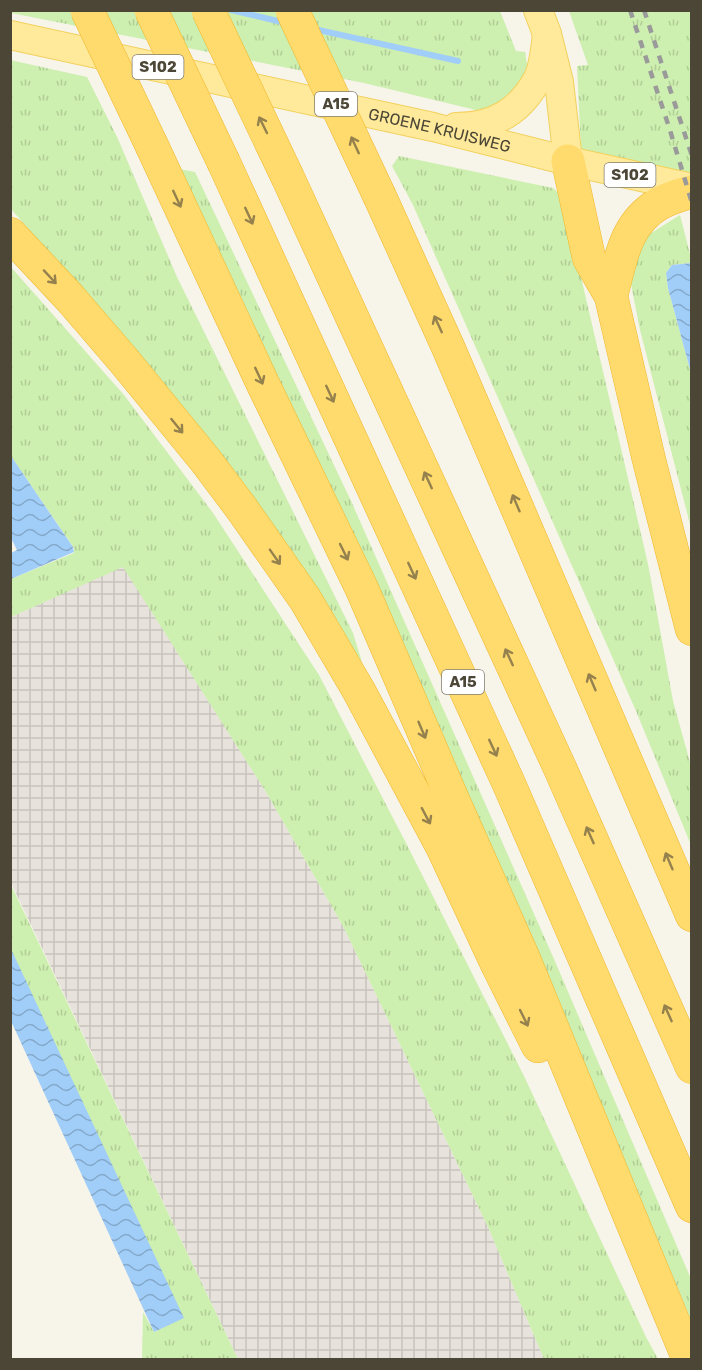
<svg xmlns="http://www.w3.org/2000/svg" width="702" height="1370" font-family="Rubik,sans-serif">
	<style>
		.industrial { fill: url(#industrial-grid) }
		.grass { fill: url(#grass-tufts) }
		.water { fill: url(#water-waves) }
		.lines { fill: none; stroke-linecap: round; stroke-linejoin: round }
		.stream { stroke: #a1cef9; stroke-width: 6 }
		.primary-casing { stroke: #f2d15d; stroke-width: 30 }
		.highway-casing { stroke: #f0b72b; stroke-width: 34 }
		.primary { stroke: #ffea9b; stroke-width: 28 }
		.highway { stroke: #ffda6d; stroke-width: 33 }
		.rail { stroke: #9a9a9a; stroke-width: 4.5; stroke-dasharray: 8 8; stroke-linecap: butt }
		.highway-bridge-casing { stroke: #f0b72b; stroke-width: 34; stroke-linecap: butt }
		.highway-bridge { stroke: #ffda6d; stroke-width: 33 }
		.oneway { stroke: #94814d }
		.labels { text-anchor: middle; dominant-baseline: central; stroke-width: 6; stroke-linejoin: round; paint-order: stroke }
		.shield { fill: #fff; stroke: #827e73; stroke-width: 1.5 }
		.shield-label { font-size: 15px; font-weight: bold; fill: #4c4637 }
		.street-label { font-size: 16px; fill: #4c4637; stroke: #fff }
	</style>
	<defs>
		<pattern id="industrial-grid" width="8" height="8" patternUnits="userSpaceOnUse" patternTransform="scale(1.5)"><rect width="8" height="8" fill="#e7e3dc"/><path d="M0 4h8M4 0v8" fill="none" stroke="#c8c4bd"/></pattern>
		<pattern id="grass-tufts" width="24" height="20" patternUnits="userSpaceOnUse" patternTransform="scale(1.5)"><rect width="24" height="20" fill="#cdefaf"/><path d="M3 7l-1-3M5 7V3M7 7l1-3M15 17l-1-3M17 17v-4M19 17l1-3" fill="none" stroke="#b2ce97"/></pattern>
		<pattern id="water-waves" width="16" height="10" patternUnits="userSpaceOnUse" patternTransform="scale(1.5)"><rect width="16" height="10" fill="#a1cef9"/><path d="M0 5q4-4 8 0t8 0" fill="none" stroke="#85a9ca"/></pattern>
	</defs>
	<rect width="100%" height="100%" fill="#f7f4ea"/>
	<path class="industrial" d="M123,566L266,792L343,926L488,1227L544,1359H238L11,883V617Z"/>
	<path class="grass" d="M10,11H500L516,51L525,52L528,70L518,87L501,101L480,111L364,83L11,13Z
		M569,11H691V173L581,150L577,66L588,65Z
		M10,60L87,77L118,139L177,277L353,633L362,662L256,503L48,251L11,209Z
		M399,156L553,188L562,196L648,564L673,701L691,766V845L636,711L413,205L392,166Z
		M179,169L195,172L351,501L554,959L691,1279V1320L650,1222Z
		M680,215L691,258V263L672,265L666,273L668,288L691,373V528L640,330L631,284L633,264L648,235Z
		M10,266L124,395L213,513L319,675L408,847L524,1076L646,1337L658,1359H544L488,1227L343,926L266,792L123,567L11,617V579L74,553V548L11,456Z
		M10,883L238,1359H142L143,1312L154,1332L182,1318L11,950Z"/>
	<path class="water" d="M691,263H692L691,373L668,288L666,273L672,265Z
		M11,456L73,547L74,552L11,579V553L17,550L11,538Z
		M11,949L184,1318L154,1332L11,1021Z"/>
	<g class="lines">
		<path class="stream" d="M231,10L286,23
			M314,29L458,61"/>
		<defs>
			<g id="primary">
				<path d="M538,10L547,34L559,82L568,161"/>
				<path id="s1" d="M10,35L433,127L568,161L692,188"/>
				<path d="M456,127C492,127 519,113 537,80C544,67 545,49 547,34"/>
			</g>
			<path id="highway" d="M152,146L262,382L362,589L452,798L523,957L689,1360
				M568,161L589,258L611,296L649,460L692,629
				M224,163L509,784L692,1206
				M288,178L559,766L692,1067
				M380,197L448,347L692,915
				M10,234L70,298L125,362L206,461L242,509L305,599L359,691L443,848L498,966L538,1046
				M611,296C621,259 624,224 660,203C671,198 680,194 692,192"/>
		</defs>
		<use href="#primary" class="primary-casing"/>
		<use href="#highway" class="highway-casing"/>
		<use href="#primary" class="primary"/>
		<use href="#highway" class="highway"/>
		<path class="rail" d="M630,10L669,127L692,203
			M644,10L692,156"/>
		<defs>
			<path id="highway-bridge" d="M87,10L152,146
				M151,10L224,163
				M208,10L288,178
				M292,10L380,197"/>
		</defs>
		<use href="#highway-bridge" class="highway-bridge-casing"/>
		<use href="#highway-bridge" class="highway-bridge"/>
	</g>
	<defs><path id="oneway-shaft" d="M-6 0H5M1.5-3L5.5 0L1.5 3" fill="none" stroke-width="1.6" stroke-linecap="round" stroke-linejoin="round" transform="scale(1.5)"/></defs>
	<g class="oneway">
		<use href="#oneway-shaft" transform="translate(263 125) rotate(-116)"/>
		<use href="#oneway-shaft" transform="translate(355 145) rotate(-115)"/>
		<use href="#oneway-shaft" transform="translate(177 199) rotate(65)"/>
		<use href="#oneway-shaft" transform="translate(249 216) rotate(65)"/>
		<use href="#oneway-shaft" transform="translate(50 277) rotate(47)"/>
		<use href="#oneway-shaft" transform="translate(438 324) rotate(-115)"/>
		<use href="#oneway-shaft" transform="translate(259 376) rotate(65)"/>
		<use href="#oneway-shaft" transform="translate(330 394) rotate(65)"/>
		<use href="#oneway-shaft" transform="translate(177 426) rotate(51)"/>
		<use href="#oneway-shaft" transform="translate(428 480) rotate(-115)"/>
		<use href="#oneway-shaft" transform="translate(516 503) rotate(-113)"/>
		<use href="#oneway-shaft" transform="translate(344 552) rotate(64)"/>
		<use href="#oneway-shaft" transform="translate(275 557) rotate(55)"/>
		<use href="#oneway-shaft" transform="translate(412 571) rotate(65)"/>
		<use href="#oneway-shaft" transform="translate(509 657) rotate(-115)"/>
		<use href="#oneway-shaft" transform="translate(592 682) rotate(-113)"/>
		<use href="#oneway-shaft" transform="translate(422 730) rotate(67)"/>
		<use href="#oneway-shaft" transform="translate(493 748) rotate(65)"/>
		<use href="#oneway-shaft" transform="translate(426 816) rotate(62)"/>
		<use href="#oneway-shaft" transform="translate(590 835) rotate(-114)"/>
		<use href="#oneway-shaft" transform="translate(669 861) rotate(-113)"/>
		<use href="#oneway-shaft" transform="translate(668 1013) rotate(-114)"/>
		<use href="#oneway-shaft" transform="translate(524 1018) rotate(64)"/>
	</g>
	<g class="labels">
		<g class="shield">
			<rect x="132.5" y="55" width="51" height="24" rx="4.5"/>
			<rect x="315" y="92" width="42" height="24" rx="4.5"/>
			<rect x="604.5" y="163" width="51" height="24" rx="4.5"/>
			<rect x="442" y="670" width="42" height="24" rx="4.5"/>
		</g>
		<g class="shield-label">
			<text x="158" y="67">S102</text>
			<text x="336" y="104">A15</text>
			<text x="630" y="175">S102</text>
			<text x="463" y="682">A15</text>
		</g>
		<g class="street-label">
			<text stroke="none"><textPath href="#s1" startOffset="440">GROENE KRUISWEG</textPath></text>
		</g>
	</g>
	<rect width="702" height="1370" fill="none" stroke="#4c4637" stroke-width="24"/>
</svg>
